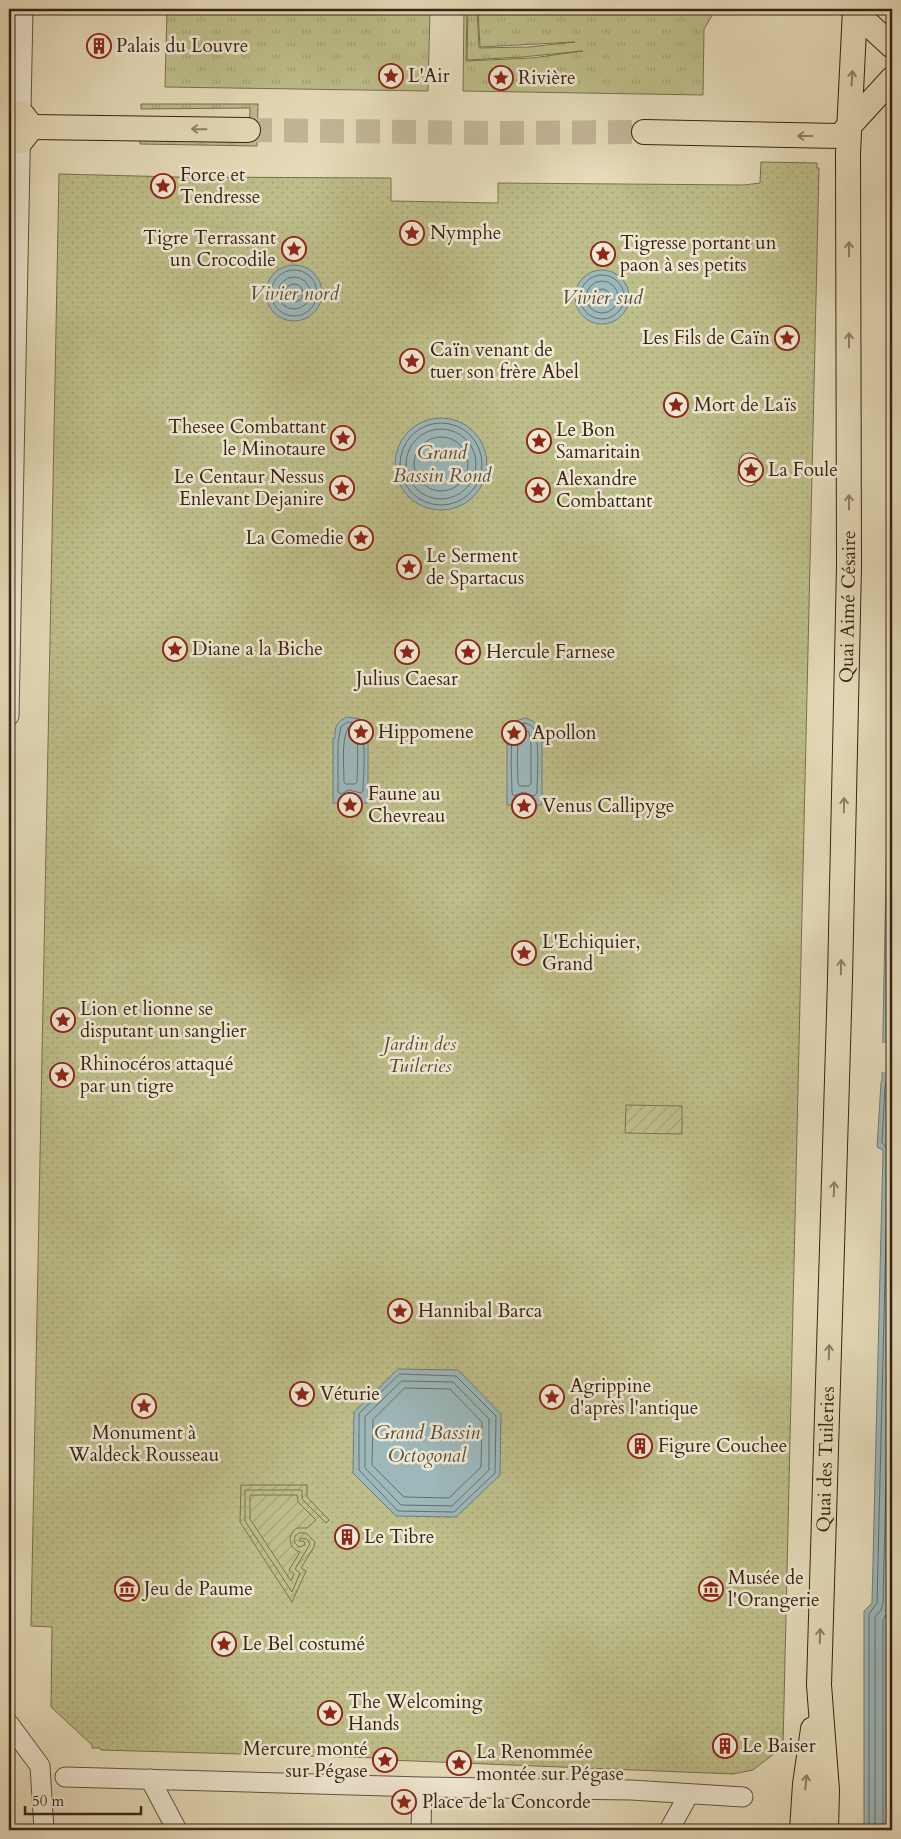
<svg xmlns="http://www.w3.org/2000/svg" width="901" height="1839" font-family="Cardo,serif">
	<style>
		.grass { fill: url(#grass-tufts); stroke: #7a7050 }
		.park { fill: url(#park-dots); stroke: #7a7050 }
		.garden { fill: url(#garden-furrows); stroke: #7a7050 }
		.water { fill: #9cb8bb; stroke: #747c79 }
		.pier { fill: #e6dcba }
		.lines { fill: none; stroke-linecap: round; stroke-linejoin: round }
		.shore { stroke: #6a6e68; stroke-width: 1 }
		.major-tunnel { stroke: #c3b799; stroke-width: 24; stroke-dasharray: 24 12; stroke-linecap: butt }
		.minor-casing { stroke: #64513e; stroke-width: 21 }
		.major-casing { stroke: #382315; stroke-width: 26 }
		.minor { stroke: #efe8d2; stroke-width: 19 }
		.major { stroke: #e6dcba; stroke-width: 24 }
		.oneway { stroke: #8f8068 }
		.labels { text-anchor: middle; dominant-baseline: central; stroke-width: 5; stroke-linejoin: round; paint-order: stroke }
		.poi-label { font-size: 19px; fill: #382315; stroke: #efe8d2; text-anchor: start }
		.street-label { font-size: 19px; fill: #382315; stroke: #efe8d2 }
		.park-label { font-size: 19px; font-style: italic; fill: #594a32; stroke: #efe8d2 }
		.water-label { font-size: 20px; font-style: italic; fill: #565047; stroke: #efe8d2 }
	</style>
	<defs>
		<pattern id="grass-tufts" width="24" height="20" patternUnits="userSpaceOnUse" patternTransform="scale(1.25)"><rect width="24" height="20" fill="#bdbe8a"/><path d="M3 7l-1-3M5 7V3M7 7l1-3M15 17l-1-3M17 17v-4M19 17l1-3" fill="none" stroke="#a3a376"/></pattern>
		<pattern id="park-dots" width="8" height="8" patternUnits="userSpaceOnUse" patternTransform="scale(1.25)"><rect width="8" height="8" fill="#bdbe8a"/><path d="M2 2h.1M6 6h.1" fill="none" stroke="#a3a376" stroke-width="1.8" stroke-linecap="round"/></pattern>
		<pattern id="garden-furrows" width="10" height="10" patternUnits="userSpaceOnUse" patternTransform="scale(1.25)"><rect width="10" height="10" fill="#bdbe8a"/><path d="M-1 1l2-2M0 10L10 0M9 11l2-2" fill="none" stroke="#a3a376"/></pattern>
	</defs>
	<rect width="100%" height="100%" fill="#e6dcba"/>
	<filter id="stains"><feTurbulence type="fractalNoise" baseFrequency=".004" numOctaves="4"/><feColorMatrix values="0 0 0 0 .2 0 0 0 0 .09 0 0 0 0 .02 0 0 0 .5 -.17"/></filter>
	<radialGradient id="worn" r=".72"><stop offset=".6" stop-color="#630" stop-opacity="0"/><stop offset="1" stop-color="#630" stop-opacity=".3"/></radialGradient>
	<path class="grass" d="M167,9H430L428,91L165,87Z
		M464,9H467L466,61L532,58L583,51L522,57L467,60L468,9H477L479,48L528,47L575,42L480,47L478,9H716L704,29L703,95L463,91Z
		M141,104H258L257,146L140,144V137L249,140L250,108L141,109Z"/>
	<path class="park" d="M761,162L817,163V168H819L783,1747L753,1770L733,1774L389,1760V1757H381L380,1758L101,1750L100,1748H92V1745L51,1707L52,1627L31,1626L59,174L177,177L391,178V201L498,203V183L744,185L760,183Z"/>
	<path class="garden" d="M626,1105L682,1106V1134L625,1133Z
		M241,1485H307V1497L329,1520L326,1523L302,1499V1490H245V1521L292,1592L300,1573L295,1569L310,1544L307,1539L301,1538L299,1541H304L305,1545L299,1547L294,1542L295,1536L299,1533H306L315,1542L314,1547L301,1568L306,1571L292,1602L240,1522Z
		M250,1495H297L298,1502L316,1520L307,1528H297C287,1535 288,1548 300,1552L289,1570L294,1574L291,1581L250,1519Z"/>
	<path class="water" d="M266 293a28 28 0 1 1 56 0a28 28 0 1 1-56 0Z
		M575 297a27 27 0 1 1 54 0a27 27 0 1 1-54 0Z
		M395 464a46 46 0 1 1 92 0a46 46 0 1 1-92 0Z
		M892,570V1830H864V1611L872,1603L883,1150L877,1147L881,1083L882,1080Z
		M347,717L360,719L366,728L367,738H368V803H359L356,797L349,795L345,798L343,803H333V738H335C334,728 337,721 347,717Z
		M525,718C537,721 540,728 541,740H542V805H533L530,799L523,797L518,800L516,805H507V740H508L509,730L513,722Z
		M398,1369L458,1370L501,1414L500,1475L456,1517L396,1516L353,1473L354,1412Z"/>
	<path class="pier" d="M881,1043H892V1072H880Z"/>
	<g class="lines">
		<path class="shore" d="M271 293a23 23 0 1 1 46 0a23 23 0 1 1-46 0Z
			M580 297a22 22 0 1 1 44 0a22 22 0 1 1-44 0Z
			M278 293a16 16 0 1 1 32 0a16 16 0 1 1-32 0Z
			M586 297a16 16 0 1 1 32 0a16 16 0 1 1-32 0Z
			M285 293a9 9 0 1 1 18 0a9 9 0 1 1-18 0Z
			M594 297a8 8 0 1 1 16 0a8 8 0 1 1-16 0Z
			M400 464a41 41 0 1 1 82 0a41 41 0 1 1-82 0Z
			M406 464a35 35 0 1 1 70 0a35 35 0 1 1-70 0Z
			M414 464a27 27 0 1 1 54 0a27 27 0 1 1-54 0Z
			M348,722L357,723C368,734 363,775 363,791L361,793L349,790L341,794L338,792V742L341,727Z
			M524,723C529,724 532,725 534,729C540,741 537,779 537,793L534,796L523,792L514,796L512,793C512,779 509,740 515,729C517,725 520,724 524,723Z
			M348,728H353C360,736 357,770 357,782L355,784H346L344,782C344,768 341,740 348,728Z
			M522,730L529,732L531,745V784L529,786H520L518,784C518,770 515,741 522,730Z
			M892,1086L889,1139L892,1144
			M400,1374L456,1376L496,1416L495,1473L454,1512L398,1511L359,1470V1414Z
			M402,1381L453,1382L489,1419V1470L452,1506L401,1505L365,1468V1417Z
			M405,1388L450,1389L482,1422L481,1467L449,1498L404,1497L372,1465L373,1420Z
			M869,1830V1614L877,1603L888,1151L882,1142L885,1086L887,1080L892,831
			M875,1830V1617L881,1610L883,1603L892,1234
			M883,1830V1620L891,1607L892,1549"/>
		<path class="major-tunnel" d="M248,130L496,133L644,132"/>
		<defs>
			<path id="minor" d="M748,476L749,463
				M9,716L23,9
				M9,1724L40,1766L44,1830
				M65,1777L422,1787L631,1790L743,1797
				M150,1779L177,1830
				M421,1830L422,1787
				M669,1830L689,1794"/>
			<g id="major">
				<path d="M855,12L892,46"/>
				<path d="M9,111L21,113L32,127"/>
				<path d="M32,127L248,130"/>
				<path d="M644,132L840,136L892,79"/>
				<path d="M9,142L21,141L32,127"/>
				<path d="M802,1830L805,1784L813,1729"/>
				<path id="s1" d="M826,1830L827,1790L819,1685L840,979L849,566L848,153L855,9"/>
			</g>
		</defs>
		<use href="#minor" class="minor-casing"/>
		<use href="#major" class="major-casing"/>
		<use href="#minor" class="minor"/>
		<use href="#major" class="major"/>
	</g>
	<defs><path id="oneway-shaft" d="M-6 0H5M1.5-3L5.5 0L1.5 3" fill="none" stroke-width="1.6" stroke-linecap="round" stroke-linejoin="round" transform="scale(1.25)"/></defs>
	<g class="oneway">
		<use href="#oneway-shaft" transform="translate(852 78) rotate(-87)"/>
		<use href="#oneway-shaft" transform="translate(199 129) rotate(-179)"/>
		<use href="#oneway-shaft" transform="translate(805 136) rotate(180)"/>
		<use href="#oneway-shaft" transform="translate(849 249) rotate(-90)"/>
		<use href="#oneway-shaft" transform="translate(849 340) rotate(-90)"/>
		<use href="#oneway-shaft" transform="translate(849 502) rotate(-90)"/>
		<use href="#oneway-shaft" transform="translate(844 805) rotate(-89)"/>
		<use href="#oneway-shaft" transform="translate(841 967) rotate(-89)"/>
		<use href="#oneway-shaft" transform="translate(834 1189) rotate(-88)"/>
		<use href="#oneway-shaft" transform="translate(829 1352) rotate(-88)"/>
		<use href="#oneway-shaft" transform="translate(820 1636) rotate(-88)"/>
		<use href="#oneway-shaft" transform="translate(806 1782) rotate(-84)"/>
	</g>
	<defs>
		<symbol id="building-ring" viewBox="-11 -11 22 22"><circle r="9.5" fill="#efe8d2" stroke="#8f2418" stroke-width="1.5"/><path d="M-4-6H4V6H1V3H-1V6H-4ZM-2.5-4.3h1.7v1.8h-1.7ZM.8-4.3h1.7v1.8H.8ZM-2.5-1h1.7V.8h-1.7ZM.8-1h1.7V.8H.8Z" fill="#8f2418"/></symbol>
		<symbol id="sight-ring" viewBox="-11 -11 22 22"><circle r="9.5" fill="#efe8d2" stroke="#8f2418" stroke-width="1.5"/><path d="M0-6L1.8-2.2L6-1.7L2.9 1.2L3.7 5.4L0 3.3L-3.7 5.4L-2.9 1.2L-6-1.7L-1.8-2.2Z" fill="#8f2418"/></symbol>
		<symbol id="museum-ring" viewBox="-11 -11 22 22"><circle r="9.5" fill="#efe8d2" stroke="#8f2418" stroke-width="1.5"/><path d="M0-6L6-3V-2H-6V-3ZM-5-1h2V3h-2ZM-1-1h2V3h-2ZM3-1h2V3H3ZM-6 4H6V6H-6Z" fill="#8f2418"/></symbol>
	</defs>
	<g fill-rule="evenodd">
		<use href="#building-ring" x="85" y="32" width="28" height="28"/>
		<use href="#sight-ring" x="377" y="62" width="28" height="28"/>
		<use href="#sight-ring" x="487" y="64" width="28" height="28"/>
		<use href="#sight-ring" x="149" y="172" width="28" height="28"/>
		<use href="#sight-ring" x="398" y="219" width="28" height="28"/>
		<use href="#sight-ring" x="280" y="235" width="28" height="28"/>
		<use href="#sight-ring" x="589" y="240" width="28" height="28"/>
		<use href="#sight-ring" x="773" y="324" width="28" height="28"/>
		<use href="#sight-ring" x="398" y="347" width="28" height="28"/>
		<use href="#sight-ring" x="662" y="391" width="28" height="28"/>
		<use href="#sight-ring" x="329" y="424" width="28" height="28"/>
		<use href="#sight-ring" x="525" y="427" width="28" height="28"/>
		<use href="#sight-ring" x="737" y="456" width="28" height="28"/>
		<use href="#sight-ring" x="328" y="474" width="28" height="28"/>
		<use href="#sight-ring" x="524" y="476" width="28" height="28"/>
		<use href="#sight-ring" x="347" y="524" width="28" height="28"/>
		<use href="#sight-ring" x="395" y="553" width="28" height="28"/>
		<use href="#sight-ring" x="161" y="635" width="28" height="28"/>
		<use href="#sight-ring" x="393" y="638" width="28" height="28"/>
		<use href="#sight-ring" x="454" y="638" width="28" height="28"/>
		<use href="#sight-ring" x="347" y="718" width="28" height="28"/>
		<use href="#sight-ring" x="500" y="719" width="28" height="28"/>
		<use href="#sight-ring" x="336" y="791" width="28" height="28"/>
		<use href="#sight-ring" x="510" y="792" width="28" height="28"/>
		<use href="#sight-ring" x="510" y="939" width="28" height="28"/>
		<use href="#sight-ring" x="49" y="1006" width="28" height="28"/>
		<use href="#sight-ring" x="48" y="1061" width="28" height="28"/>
		<use href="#sight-ring" x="386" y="1297" width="28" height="28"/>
		<use href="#sight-ring" x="288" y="1380" width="28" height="28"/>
		<use href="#sight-ring" x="538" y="1383" width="28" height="28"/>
		<use href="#sight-ring" x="130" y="1392" width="28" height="28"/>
		<use href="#building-ring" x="626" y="1432" width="28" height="28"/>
		<use href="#building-ring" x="333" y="1523" width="28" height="28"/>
		<use href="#museum-ring" x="113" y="1575" width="28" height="28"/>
		<use href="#museum-ring" x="697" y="1575" width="28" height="28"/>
		<use href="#sight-ring" x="210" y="1630" width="28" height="28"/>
		<use href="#sight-ring" x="316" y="1699" width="28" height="28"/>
		<use href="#building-ring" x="711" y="1732" width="28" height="28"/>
		<use href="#sight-ring" x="371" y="1746" width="28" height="28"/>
		<use href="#sight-ring" x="445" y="1749" width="28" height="28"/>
		<use href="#sight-ring" x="390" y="1788" width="28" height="28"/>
	</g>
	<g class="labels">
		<g class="poi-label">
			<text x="116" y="46">Palais du Louvre</text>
			<text x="408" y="76">L'Air</text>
			<text x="518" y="78">Rivière</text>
			<text x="180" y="175">Force et<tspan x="180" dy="22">Tendresse</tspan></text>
			<text x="430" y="233">Nymphe</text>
			<text x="276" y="238" text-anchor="end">Tigre Terrassant<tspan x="276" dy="22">un Crocodile</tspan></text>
			<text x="620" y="243">Tigresse portant un<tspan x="620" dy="22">paon à ses petits</tspan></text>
			<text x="770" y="338" text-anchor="end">Les Fils de Caïn</text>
			<text x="430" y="350">Caïn venant de<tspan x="430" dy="22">tuer son frère Abel</tspan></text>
			<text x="694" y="405">Mort de Laïs</text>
			<text x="326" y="427" text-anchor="end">Thesee Combattant<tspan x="326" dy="22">le Minotaure</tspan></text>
			<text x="556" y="430">Le Bon<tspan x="556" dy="22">Samaritain</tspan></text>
			<text x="768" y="470">La Foule</text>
			<text x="324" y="477" text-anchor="end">Le Centaur Nessus<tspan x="324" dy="22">Enlevant Dejanire</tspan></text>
			<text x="556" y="479">Alexandre<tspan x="556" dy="22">Combattant</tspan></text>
			<text x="344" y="538" text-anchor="end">La Comedie</text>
			<text x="426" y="556">Le Serment<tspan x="426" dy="22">de Spartacus</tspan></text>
			<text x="192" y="649">Diane a la Biche</text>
			<text x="486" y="652">Hercule Farnese</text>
			<text x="407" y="679" text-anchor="middle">Julius Caesar</text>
			<text x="378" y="732">Hippomene</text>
			<text x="532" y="733">Apollon</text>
			<text x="368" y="794">Faune au<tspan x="368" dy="22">Chevreau</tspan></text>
			<text x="542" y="806">Venus Callipyge</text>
			<text x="542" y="942">L'Echiquier,<tspan x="542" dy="22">Grand</tspan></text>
			<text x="80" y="1009">Lion et lionne se<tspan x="80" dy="22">disputant un sanglier</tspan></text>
			<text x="80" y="1064">Rhinocéros attaqué<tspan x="80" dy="22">par un tigre</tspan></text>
			<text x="418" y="1311">Hannibal Barca</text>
			<text x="570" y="1386">Agrippine<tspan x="570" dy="22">d'après l'antique</tspan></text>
			<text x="320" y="1394">Véturie</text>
			<text x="144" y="1433" text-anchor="middle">Monument à<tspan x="144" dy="22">Waldeck Rousseau</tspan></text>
			<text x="658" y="1446">Figure Couchee</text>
			<text x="364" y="1537">Le Tibre</text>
			<text x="728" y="1578">Musée de<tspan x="728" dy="22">l'Orangerie</tspan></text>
			<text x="144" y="1589">Jeu de Paume</text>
			<text x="242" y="1644">Le Bel costumé</text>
			<text x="348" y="1702">The Welcoming<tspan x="348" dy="22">Hands</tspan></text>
			<text x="742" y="1746">Le Baiser</text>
			<text x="368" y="1749" text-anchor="end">Mercure monté<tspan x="368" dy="22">sur Pégase</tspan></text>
			<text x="476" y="1752">La Renommée<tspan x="476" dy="22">montée sur Pégase</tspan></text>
			<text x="422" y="1802">Place de la Concorde</text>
		</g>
		<g class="street-label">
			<text stroke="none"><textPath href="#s1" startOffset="1224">Quai Aimé Césaire</textPath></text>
			<text stroke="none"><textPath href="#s1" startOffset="371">Quai des Tuileries</textPath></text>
		</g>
		<g class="park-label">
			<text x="420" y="1044">Jardin des<tspan x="420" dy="22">Tuileries</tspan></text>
		</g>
		<g class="water-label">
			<text x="294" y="293">Vivier nord</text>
			<text x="602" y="297">Vivier sud</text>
			<text x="442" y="452">Grand<tspan x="442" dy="23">Bassin Rond</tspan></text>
			<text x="427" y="1432">Grand Bassin<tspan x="427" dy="23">Octogonal</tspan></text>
		</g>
	</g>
	<rect width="901" height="1839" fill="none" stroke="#e6dcba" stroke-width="30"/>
	<rect x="10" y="10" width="881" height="1819" fill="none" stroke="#382315" stroke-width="2.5"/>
	<rect x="15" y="15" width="871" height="1809" fill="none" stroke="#382315"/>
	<path d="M25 1806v8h116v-8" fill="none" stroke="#382315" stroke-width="2.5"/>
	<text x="32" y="1806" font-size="15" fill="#382315" stroke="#efe8d2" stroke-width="4" paint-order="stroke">50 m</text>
	<rect width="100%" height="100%" filter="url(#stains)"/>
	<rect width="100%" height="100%" fill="url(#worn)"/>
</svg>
